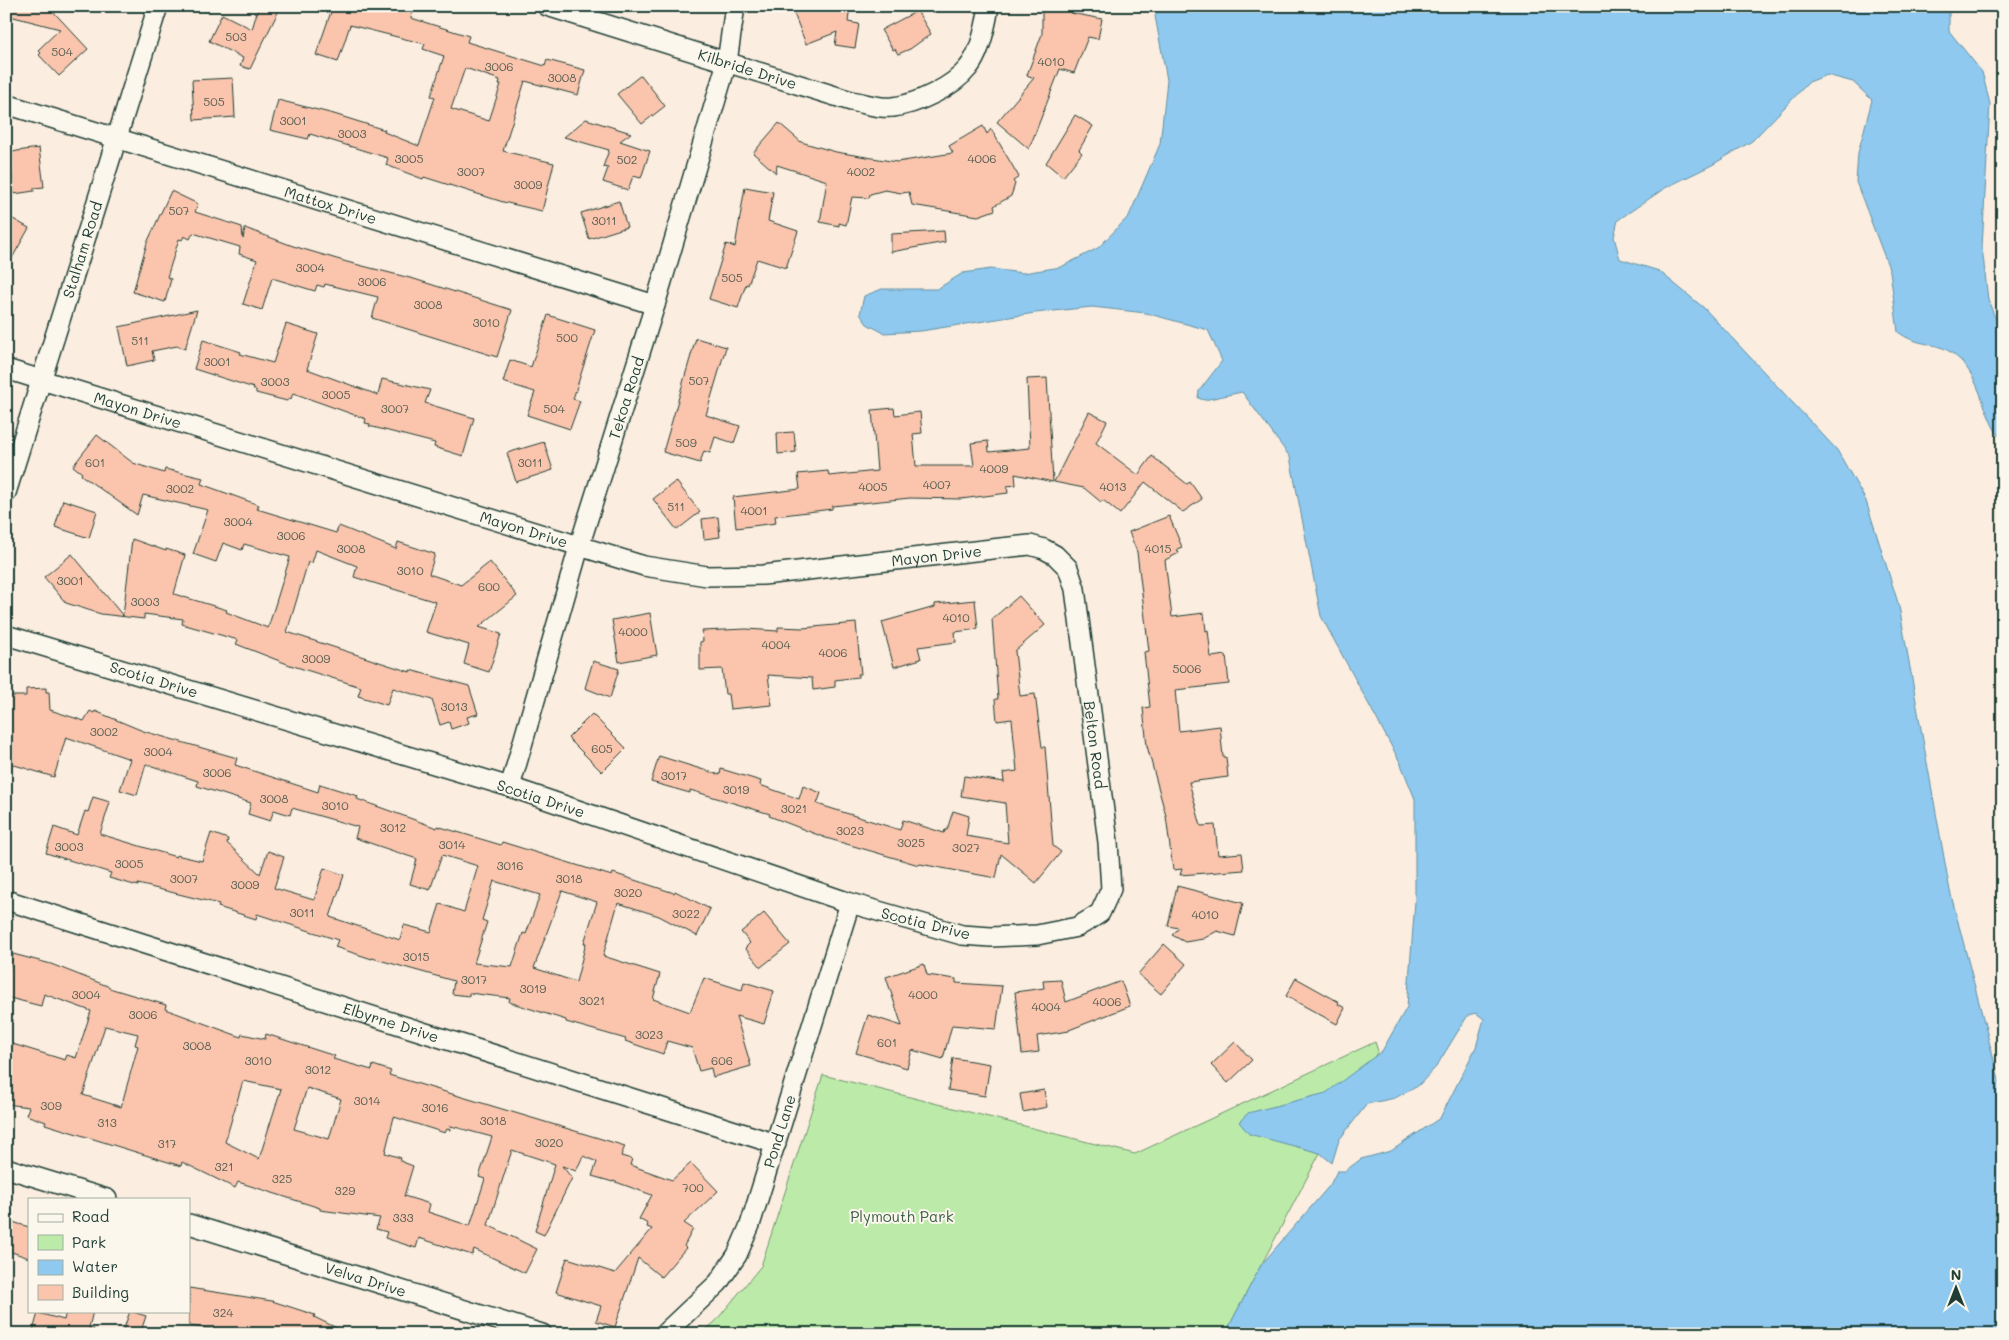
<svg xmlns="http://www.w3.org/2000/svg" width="2009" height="1340" font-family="Mali,sans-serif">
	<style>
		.green { fill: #bceba9; stroke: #6e946e }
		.water { fill: #8fc9ef; stroke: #6291a4 }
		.building { fill: #fbc5ad; stroke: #1f3d34; fill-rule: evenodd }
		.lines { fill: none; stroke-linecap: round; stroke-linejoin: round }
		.minor-casing { stroke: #1f3d34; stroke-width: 22 }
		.minor { stroke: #fbf7ec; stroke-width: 19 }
		.labels { text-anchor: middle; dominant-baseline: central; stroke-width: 4; stroke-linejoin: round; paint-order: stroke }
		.number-label { font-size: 12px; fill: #565f52 }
		.street-label { font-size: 15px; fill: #1f3d34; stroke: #fbf7ec }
		.park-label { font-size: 15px; fill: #3e604b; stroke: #fbf7ec }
	</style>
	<rect width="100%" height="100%" fill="#fbeddf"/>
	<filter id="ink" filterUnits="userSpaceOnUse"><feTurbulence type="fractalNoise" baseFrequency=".02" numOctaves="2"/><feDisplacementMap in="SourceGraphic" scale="10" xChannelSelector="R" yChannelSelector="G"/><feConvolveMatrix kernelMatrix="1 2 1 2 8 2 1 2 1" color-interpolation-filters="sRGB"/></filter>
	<g filter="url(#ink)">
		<path class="green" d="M1375,1042L1378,1051L1351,1094L1225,1334H700L715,1322L761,1266L823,1075L1135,1154Z"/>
		<path class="water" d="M1162,6H1949V31L1982,72L1990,104L1982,247L1988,300L2003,337V440C1999,435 1994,430 1992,424C1979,396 1977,370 1949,351C1934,342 1916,346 1898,332L1890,271L1856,182L1858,153L1872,100L1853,82L1827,75L1809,82L1752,141L1712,165L1665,188L1618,220L1614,237L1620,259L1659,271L1704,308L1837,450L1866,501L1899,606L1950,891L2003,1095V1323L1998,1334H1225L1261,1265L1330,1185L1337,1171H1345L1361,1159L1391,1151L1440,1118L1476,1047L1484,1019L1476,1013L1468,1015L1436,1067L1418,1086L1395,1098L1367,1104L1339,1140L1332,1163L1320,1153L1249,1134L1239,1122L1248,1113L1326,1093L1382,1051L1407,1007L1415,901V799L1400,762L1321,616L1290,457L1242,392L1204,400L1198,398L1199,391L1222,361L1208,330L1146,313L1092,307L1035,313L921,331L884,333L867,324L860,314L864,296L882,289H937L963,273L991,269L1023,273L1061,267L1098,248L1129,216L1160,144L1167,80L1155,16Z"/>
		<path class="building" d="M6,6H48L88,49L59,76L39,55L41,53L38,50L60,29L6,15Z
			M259,6H281L250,69L240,66L243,58L209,41L222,14L252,29Z
			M333,6H399L413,10L411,18L469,36L467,42L545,66L547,60L585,70L578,95L525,81L503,151L554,163L542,211L503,202L424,177L423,179L386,165L388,158L310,134L308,139L270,130L278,100L334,114L385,130L384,132L419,146L435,97L431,96L444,56L423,49L425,44L350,25L338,62L316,55ZM465,68L500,80L499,84H501L489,121L451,109Z
			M791,6H850L848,22L859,24L855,48L835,45L837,32L806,44Z
			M1042,6H1071V13L1102,19L1098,39L1088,37L1074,73L1060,69L1029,149L997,122L1034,78L1027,75L1042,34Z
			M917,11L931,34L910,49L898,54L895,49L893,50L881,30Z
			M641,75L665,106L642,124L617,94Z
			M233,78L235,117L194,120L192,80Z
			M1075,115L1093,126L1079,150L1082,153L1063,177L1046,163Z
			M586,119L631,133L620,141L650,151L641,178L633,176L628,190L603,182L608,168L603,167L609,150L564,137Z
			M779,123L801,142L836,152L897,162L953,153L949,146L983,126L987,134L991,129L1019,177L1013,181L1015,184L1011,196L994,206L995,210L978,216L912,205L909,192L901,193L885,190L870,194L869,198L852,197L846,225L839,223V226L820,222L827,181L777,165L776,173L753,153Z
			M39,148L44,187L34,188V191L14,194L10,153L17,151Z
			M745,187L773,192L768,221L798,231L786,268L757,259L748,285L746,284L738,308L709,299L726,244L735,247Z
			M171,191L198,204L195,212L242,227L243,239L245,228L293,246L347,262L414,279L512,310L497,357L372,318L378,297L325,284L324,287L317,285L315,291L272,278L262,310L243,304L257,260L239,254L240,247L193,233L190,239L184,236L182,240L179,239L167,277L171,279L165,302L133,292L147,243Z
			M619,201L627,227L589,239L581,213Z
			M6,215L29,228L6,269Z
			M944,231L945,242L891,252V234Z
			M197,310L185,349L177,346L152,351L154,360L127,366L119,327Z
			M548,315L595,330L573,399L580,401L570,429L527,415L535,392L503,382L510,360L531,367Z
			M286,324L318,334L307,369L378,395L382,379L430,390L425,403L474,418L463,456L434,447L435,443L369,426L370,424L365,423L366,419L293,393L291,399L288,398L287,401L256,393V390L253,389L254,388L194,369L203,340L241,352L240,354L273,363Z
			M696,338L726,347L706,415L740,426L734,443L715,437L710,453L704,451L700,463L663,452Z
			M1047,378L1053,482L1015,474L1016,485L1007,486L1008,493L961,499L910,498L832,506V509L775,516L776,523L736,528L733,497L800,489L798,474L828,471L829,476L877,471L872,410L894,408L895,415L920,412L922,433L913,434L916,466H974L971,443L988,441L989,452L1030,448L1027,379Z
			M1089,412L1107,421L1096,443L1138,475L1152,456L1187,484L1190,482L1202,499L1183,512L1145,482L1120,514L1103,500L1101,502L1084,488L1054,482Z
			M794,432L796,452L778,454L777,433Z
			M97,435L133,463L164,473L165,469L203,478L201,484L259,505L257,509L336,533L339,526L396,549L398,542L435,554L429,574L461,585L490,562L517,596L479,627L501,634L489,672L464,664L469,645L426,632L436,602L354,577L357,566L316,550L312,563L308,562L287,632L410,672V670L469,686L478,714L467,717L469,723L451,729L449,722L440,725L432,700L393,688L387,705L358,696L361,687L290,665L236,644L238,640L182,624L183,619L144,614V619L101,614L66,603L44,577L72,554L123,616L132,539L166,551V549L185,555L174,594L227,610L226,612L268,628L290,557L244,544L242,550L223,543L216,562L193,554L208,510L143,495L137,515L81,475L82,473L73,466Z
			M544,442L553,470L516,482L507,453Z
			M676,481L700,512L677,530L653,499Z
			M63,500L97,511L89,538L55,527Z
			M1169,516L1182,547L1177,549L1179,553L1165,560L1172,617L1204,613L1206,631L1208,630L1211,657L1226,655L1229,684L1175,690L1179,731L1220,726L1223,757H1226L1228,777L1189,782L1201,826L1215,825L1218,855L1242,853L1244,870L1180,875L1182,869L1173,870L1166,816L1147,746L1143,708L1150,707L1144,652L1149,651L1137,552L1129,532Z
			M718,517L720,537L704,539L702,519Z
			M1019,596L1045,625L1015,651L1020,696L1035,694L1042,747H1045L1053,846L1061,852L1036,883L1001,854L996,878L920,864L919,865L826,838L769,816L770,814L690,790V793L651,782L659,756L720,775L721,769L761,781L760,785L799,799L803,786L821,793L817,804L900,830L903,820L944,833L945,830H947L953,811L969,816L966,836L1008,843L1005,803L961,796L964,776L1004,782L1003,773L1017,771L1012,719L997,721L995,699H998L992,619Z
			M975,600L978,629L955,632L956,642L918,647L921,659L894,667L882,622L935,607V604Z
			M650,613L657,655L619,662L612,620Z
			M856,623L861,674H858V677L835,680V687L813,690L812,678L768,675L772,705L730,709L728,694H725L722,669L700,670V642L703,641L702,631L746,629L778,631V627L803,628Z
			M593,661L619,669L610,698L585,688Z
			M46,688V692H49L50,710L84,721L90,711L94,713L95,711L143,731L237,758L235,765L318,792L320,784L358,796L357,799L437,828V826L501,845L502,842L612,876L613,873L674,893L675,891L710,909L697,936L659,916L618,903L603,956L660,974L653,999L690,1012L704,978L742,990L744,982L774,991L764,1024L736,1016L751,1066L713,1077L711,1068L699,1071L692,1048L667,1041L663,1054L625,1041L626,1039L566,1022V1020L509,1002L510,998L469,993V996L452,994L454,981L372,958V959L335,947L338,940L257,914L256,919L218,907L219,904L138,884V886L109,878L111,873L46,853L54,827L77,835L85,811L88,812L93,797L110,802L100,834L176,857V855L202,861L211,833L228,839L227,843L260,874L268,851L284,857L274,888L314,900L324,868L344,875L330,917L400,940L404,925L431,932L440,904L464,912L478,866L442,855L430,890L410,884L417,859L355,838L358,827L292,808L290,815L274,810L270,821L248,814L251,803L197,786L198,781L146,764L137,795L120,790L130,759L66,737L54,777L8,763L6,696H26V689ZM494,881L540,895L526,934L523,933L512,967L474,963L487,922L482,920ZM562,891L597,902L584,943H586L576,982L534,968Z
			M592,714L626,748L602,772L568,738Z
			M1177,886L1243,903L1235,936L1217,931L1203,939L1185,942L1172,935L1179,928L1168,926Z
			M764,913L790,944L761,967L745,948L750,943L741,932Z
			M1164,944L1186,964L1161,994L1138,974Z
			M13,954L51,964L110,987L109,988L166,1005L165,1009L241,1037L242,1034L265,1039L266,1034L335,1056L333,1059L372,1070L373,1065L391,1071L389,1075L625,1146L621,1156L632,1159L630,1165L672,1180L691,1163L718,1191L684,1223L693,1229L684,1246L686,1248L661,1277L638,1258L615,1327L596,1321L601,1306L556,1292L567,1258L615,1273L652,1229L647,1227L648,1224L639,1219L652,1195L613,1181V1182L592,1176L597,1162L583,1156L576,1171L562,1166L572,1178L544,1235L535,1231L555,1164L512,1150L488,1225L537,1249L525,1273L474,1249L472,1255L419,1238L416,1248L385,1238L387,1232L376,1229L380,1218L320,1210V1208L238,1182L235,1188L182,1162L181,1166L45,1124L46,1122L26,1115L29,1107L6,1104V1042L65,1060L67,1055L76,1058L91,1011L44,994L41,1006L6,997V982ZM105,1026L138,1034L135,1045L138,1046L121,1107L83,1095ZM243,1081L281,1089L259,1159L225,1142ZM307,1088L341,1099L329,1139L294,1129ZM394,1117L445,1133L447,1129L450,1130L451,1126L492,1137L479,1177L485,1179L470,1226L428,1212L430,1204L404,1196L413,1166L400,1161L401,1158L385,1153Z
			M924,964L927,975L956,979V983L1002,986L996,1029L952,1025L943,1059L912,1050L907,1068L856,1053L868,1015L902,1026L886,977Z
			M1296,978L1339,1002L1338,1004L1345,1008L1337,1024L1286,996Z
			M1061,980L1066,1002L1121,981L1130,1006L1069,1030V1031L1037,1036L1039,1052L1022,1054L1015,992L1044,988L1043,981Z
			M1235,1042L1252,1060L1228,1083L1211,1065Z
			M953,1058L990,1064L985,1096L948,1090Z
			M1044,1090L1047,1107L1023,1112L1020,1094Z
			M6,1220L29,1227V1258L6,1250Z
			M189,1288L272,1301L315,1315L314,1317L349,1334H227L228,1331L189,1326Z
			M66,1311H93L89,1328L94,1329L93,1334H32L38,1313L64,1320Z
			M130,1311L146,1316L140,1334H122Z"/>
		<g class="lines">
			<defs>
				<g id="minor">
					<path id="s1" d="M547,6L851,101C864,103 880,109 893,107C917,104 953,87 968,68C980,54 986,25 989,6"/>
					<path id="s2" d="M6,104L655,305"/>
					<path id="s3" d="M6,369L644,566L707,576L763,575L1001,548L1030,545L1044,549L1055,555L1068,568L1075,589L1108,842L1111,889L1100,913L1089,920L1077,927L1037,935L991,937L962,935L850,903L510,787L6,635"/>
					<path id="s4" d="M6,493L158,6"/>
					<path id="s5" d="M510,787L579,547L655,305L727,62L735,6"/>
					<path id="s6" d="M6,900L776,1144"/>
					<path d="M6,1168L107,1199"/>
					<path id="s7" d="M189,1224L542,1334"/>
					<path id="s8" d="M664,1334L718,1283L737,1255L750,1225L850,903"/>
				</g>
			</defs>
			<use href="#minor" class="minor-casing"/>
			<use href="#minor" class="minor"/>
		</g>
	</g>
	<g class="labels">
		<g class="number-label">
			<text x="236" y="36">503</text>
			<text x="62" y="51">504</text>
			<text x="1051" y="61">4010</text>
			<text x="499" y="66">3006</text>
			<text x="562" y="77">3008</text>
			<text x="214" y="101">505</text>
			<text x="293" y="120">3001</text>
			<text x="352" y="133">3003</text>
			<text x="409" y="158">3005</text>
			<text x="982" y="158">4006</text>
			<text x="627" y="159">502</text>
			<text x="471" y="171">3007</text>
			<text x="861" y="171">4002</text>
			<text x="528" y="184">3009</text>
			<text x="179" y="210">507</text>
			<text x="604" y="220">3011</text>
			<text x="310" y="267">3004</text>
			<text x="732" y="277">505</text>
			<text x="372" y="281">3006</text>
			<text x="428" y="304">3008</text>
			<text x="486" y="322">3010</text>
			<text x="567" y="337">500</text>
			<text x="140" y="340">511</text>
			<text x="217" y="361">3001</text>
			<text x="699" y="380">507</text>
			<text x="275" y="381">3003</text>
			<text x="336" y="394">3005</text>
			<text x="395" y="408">3007</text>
			<text x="554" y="408">504</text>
			<text x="686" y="442">509</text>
			<text x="95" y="462">601</text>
			<text x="530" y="462">3011</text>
			<text x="994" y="468">4009</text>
			<text x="937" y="484">4007</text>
			<text x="873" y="486">4005</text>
			<text x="1113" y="486">4013</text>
			<text x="180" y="488">3002</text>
			<text x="676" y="506">511</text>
			<text x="754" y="510">4001</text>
			<text x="238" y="521">3004</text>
			<text x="291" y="535">3006</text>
			<text x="351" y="548">3008</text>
			<text x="1158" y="548">4015</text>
			<text x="410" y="570">3010</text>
			<text x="70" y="580">3001</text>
			<text x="489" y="586">600</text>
			<text x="145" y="601">3003</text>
			<text x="956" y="617">4010</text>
			<text x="633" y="631">4000</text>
			<text x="776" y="644">4004</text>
			<text x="833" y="652">4006</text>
			<text x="316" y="658">3009</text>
			<text x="1187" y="668">5006</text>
			<text x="454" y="706">3013</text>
			<text x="104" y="731">3002</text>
			<text x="602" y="748">605</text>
			<text x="158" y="751">3004</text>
			<text x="217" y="772">3006</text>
			<text x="674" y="775">3017</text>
			<text x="736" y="789">3019</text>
			<text x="274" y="798">3008</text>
			<text x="335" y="805">3010</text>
			<text x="794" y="808">3021</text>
			<text x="393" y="827">3012</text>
			<text x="850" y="830">3023</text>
			<text x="911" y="842">3025</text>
			<text x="452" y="844">3014</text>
			<text x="69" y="846">3003</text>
			<text x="966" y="847">3027</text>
			<text x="129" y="863">3005</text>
			<text x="510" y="865">3016</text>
			<text x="184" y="878">3007</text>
			<text x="569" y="878">3018</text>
			<text x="245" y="884">3009</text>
			<text x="628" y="892">3020</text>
			<text x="302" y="912">3011</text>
			<text x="686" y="913">3022</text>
			<text x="1205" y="914">4010</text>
			<text x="416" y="956">3015</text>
			<text x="474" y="979">3017</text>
			<text x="533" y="988">3019</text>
			<text x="86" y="994">3004</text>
			<text x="923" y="994">4000</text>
			<text x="592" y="1000">3021</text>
			<text x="1107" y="1001">4006</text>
			<text x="1046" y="1006">4004</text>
			<text x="143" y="1014">3006</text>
			<text x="649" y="1034">3023</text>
			<text x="887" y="1042">601</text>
			<text x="197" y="1045">3008</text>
			<text x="258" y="1060">3010</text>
			<text x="722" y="1060">606</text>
			<text x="318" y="1069">3012</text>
			<text x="367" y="1100">3014</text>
			<text x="51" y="1105">309</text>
			<text x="435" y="1107">3016</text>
			<text x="493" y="1120">3018</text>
			<text x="107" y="1122">313</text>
			<text x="549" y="1142">3020</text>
			<text x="167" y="1143">317</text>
			<text x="224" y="1166">321</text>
			<text x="282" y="1178">325</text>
			<text x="693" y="1187">700</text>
			<text x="345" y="1190">329</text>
			<text x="403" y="1217">333</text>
			<text x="223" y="1312">324</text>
		</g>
		<g class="street-label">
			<text stroke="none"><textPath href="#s1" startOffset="210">Kilbride Drive</textPath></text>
			<text stroke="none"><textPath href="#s2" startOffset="340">Mattox Drive</textPath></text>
			<text stroke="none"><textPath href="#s4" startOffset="255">Stalham Road</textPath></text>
			<text stroke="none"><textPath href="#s5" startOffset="406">Tekoa Road</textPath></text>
			<text stroke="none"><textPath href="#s3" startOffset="138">Mayon Drive</textPath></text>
			<text stroke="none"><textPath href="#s3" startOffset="542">Mayon Drive</textPath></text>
			<text stroke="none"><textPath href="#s3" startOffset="962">Mayon Drive</textPath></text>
			<text transform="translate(154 679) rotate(17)">Scotia Drive</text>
			<text stroke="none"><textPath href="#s3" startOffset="1281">Belton Road</textPath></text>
			<text transform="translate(541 798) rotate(18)">Scotia Drive</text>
			<text transform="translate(926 923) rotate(14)">Scotia Drive</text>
			<text stroke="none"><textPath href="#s6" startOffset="404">Elbyrne Drive</textPath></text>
			<text stroke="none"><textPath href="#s8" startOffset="239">Pond Lane</textPath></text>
			<text stroke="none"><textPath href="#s7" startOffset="185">Velva Drive</textPath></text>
		</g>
		<g class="park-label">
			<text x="902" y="1216">Plymouth Park</text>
		</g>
	</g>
	<rect width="2009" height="1340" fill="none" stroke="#fbf7ec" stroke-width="25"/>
	<rect x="12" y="12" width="1984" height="1315" fill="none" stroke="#1f3d34" stroke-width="2" filter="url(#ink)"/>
	<rect x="28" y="1198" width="162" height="115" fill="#fbf7ec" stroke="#a3ada2"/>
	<rect x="38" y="1214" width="25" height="8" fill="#fbf7ec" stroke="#a3ada2"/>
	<text x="72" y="1222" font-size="15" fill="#1f3d34">Road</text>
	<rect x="38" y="1235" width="25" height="15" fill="#bceba9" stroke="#a3ada2"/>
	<text x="72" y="1248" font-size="15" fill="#1f3d34">Park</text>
	<rect x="38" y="1260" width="25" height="15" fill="#8fc9ef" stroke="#a3ada2"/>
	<text x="72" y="1272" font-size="15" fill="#1f3d34">Water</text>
	<rect x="38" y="1285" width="25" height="15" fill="#fbc5ad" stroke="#a3ada2"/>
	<text x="72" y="1298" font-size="15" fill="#1f3d34">Building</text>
	<g transform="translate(1956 1288)" stroke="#fbf7ec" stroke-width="4" paint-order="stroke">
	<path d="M0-4L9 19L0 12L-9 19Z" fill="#1f3d34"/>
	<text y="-8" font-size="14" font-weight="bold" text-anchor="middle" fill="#1f3d34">N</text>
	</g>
</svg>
